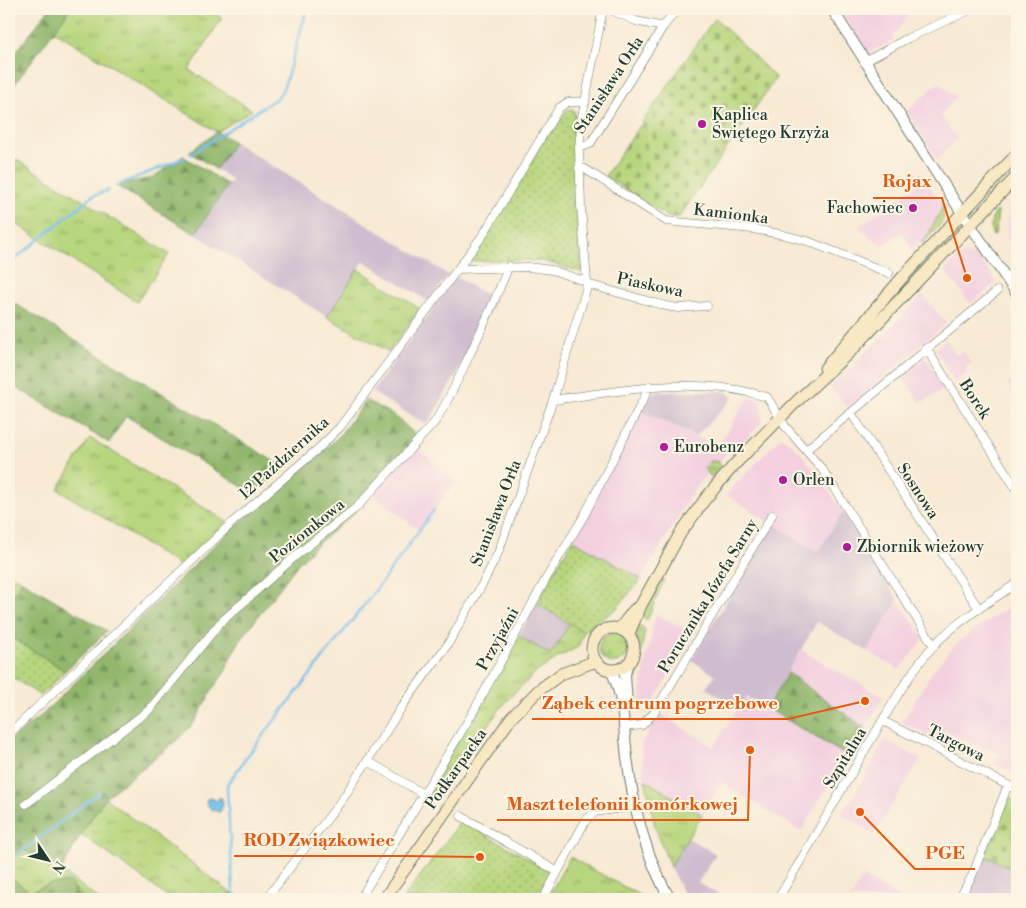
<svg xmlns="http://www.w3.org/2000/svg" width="1026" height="908" font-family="'Libre Bodoni',serif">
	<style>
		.built { fill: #f3cfe0 }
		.industrial { fill: #cfbdcf }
		.grass { fill: url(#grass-tufts); stroke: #6b8a58 }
		.forest { fill: url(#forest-firs); stroke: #587a50 }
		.cemetery { fill: url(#cemetery-stones); stroke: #6b8a58 }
		.park { fill: url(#park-dots); stroke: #6b8a58 }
		.water { fill: #74c0ee; stroke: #4a7e91 }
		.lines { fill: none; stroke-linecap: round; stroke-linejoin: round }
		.stream { stroke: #74c0ee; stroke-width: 2.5 }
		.minor-casing { stroke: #6b7a6c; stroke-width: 9 }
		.tertiary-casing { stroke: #6b7a6c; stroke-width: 12 }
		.secondary-casing { stroke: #6b7a6c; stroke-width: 13 }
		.minor { stroke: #fff; stroke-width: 8 }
		.tertiary { stroke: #fff; stroke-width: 10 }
		.secondary { stroke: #f8e8c3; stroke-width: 11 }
		.poi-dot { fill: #b5179e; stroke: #fcf5e5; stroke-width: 2 }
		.labels { text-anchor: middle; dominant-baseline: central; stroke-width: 4; stroke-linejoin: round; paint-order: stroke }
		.street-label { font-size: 16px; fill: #1f3d34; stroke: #fcf5e5 }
		.poi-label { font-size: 16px; fill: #1f3d34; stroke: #fcf5e5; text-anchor: start }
		.leader { fill: none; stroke: #e8590c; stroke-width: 2 }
		.callout-dot { fill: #e8590c; stroke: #fcf5e5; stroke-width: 2 }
		.callout-label { font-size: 18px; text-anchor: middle; font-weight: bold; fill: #e8590c; stroke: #fcf5e5; stroke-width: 4; stroke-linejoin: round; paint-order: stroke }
	</style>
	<defs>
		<pattern id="grass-tufts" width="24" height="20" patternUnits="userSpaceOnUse" patternTransform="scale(1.25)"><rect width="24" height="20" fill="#b7d67d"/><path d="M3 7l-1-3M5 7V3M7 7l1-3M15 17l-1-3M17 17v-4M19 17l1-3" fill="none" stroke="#94af67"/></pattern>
		<pattern id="forest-firs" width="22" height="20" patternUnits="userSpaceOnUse" patternTransform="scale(1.25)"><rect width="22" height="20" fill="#91b76c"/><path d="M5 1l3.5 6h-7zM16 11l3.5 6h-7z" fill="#76965a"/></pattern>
		<pattern id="cemetery-stones" width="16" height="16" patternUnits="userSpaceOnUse" patternTransform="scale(1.25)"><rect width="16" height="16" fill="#b7d67d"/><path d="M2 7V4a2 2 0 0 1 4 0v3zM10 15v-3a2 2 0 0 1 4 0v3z" fill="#94af67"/></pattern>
		<pattern id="park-dots" width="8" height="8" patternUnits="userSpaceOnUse" patternTransform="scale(1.25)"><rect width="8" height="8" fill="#b7d67d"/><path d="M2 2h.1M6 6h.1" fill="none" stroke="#94af67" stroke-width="1.8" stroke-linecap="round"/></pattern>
	</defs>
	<rect width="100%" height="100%" fill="#fcf5e5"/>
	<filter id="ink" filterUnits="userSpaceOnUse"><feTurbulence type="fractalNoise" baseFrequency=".02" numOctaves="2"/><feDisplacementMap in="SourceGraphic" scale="10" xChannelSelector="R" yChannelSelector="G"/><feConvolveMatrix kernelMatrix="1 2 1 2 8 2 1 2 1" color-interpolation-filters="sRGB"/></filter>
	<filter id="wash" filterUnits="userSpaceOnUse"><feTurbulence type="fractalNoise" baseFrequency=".0096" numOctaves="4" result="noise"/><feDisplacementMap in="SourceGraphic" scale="20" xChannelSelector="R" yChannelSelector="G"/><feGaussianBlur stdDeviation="1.12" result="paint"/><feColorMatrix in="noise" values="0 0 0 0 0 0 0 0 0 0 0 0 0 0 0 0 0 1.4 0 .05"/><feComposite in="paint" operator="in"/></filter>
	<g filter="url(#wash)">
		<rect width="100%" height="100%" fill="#f8ead4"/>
		<path class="built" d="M840,9H913L893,36L894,40L868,53Z
			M939,83L956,97L941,115L957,139L937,160L906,111Z
			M927,178L931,188L944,208L941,222L913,251L902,232L882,246L858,227Z
			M1017,205V255L1007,236L1010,215Z
			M963,253L973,255L982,261L996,283L970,303L944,270Z
			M922,295L947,323L848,407L829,386L887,332Z
			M946,339L956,355L963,351L972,364L965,368L968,373L955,381L935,349Z
			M925,358L945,388L921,403L902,377Z
			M1017,377V398L1008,384Z
			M748,398L758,399L761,401L762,422L735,450L731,448L697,485L641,579L573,540L642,411L718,447Z
			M782,436L802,454L843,511L818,552L726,495Z
			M416,447L456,482L418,530L374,494Z
			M898,600L924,639L899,670L867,651Z
			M1017,601V775L994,764L999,754L985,747L983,749L945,730L941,738L934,734L932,737L902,722L933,671L951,649L966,636Z
			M656,614L693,634L649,709L639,704L645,665Z
			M801,650L883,697L865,728L788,673Z
			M745,696L847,756L801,831L722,783L702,815L645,780L641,746L660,714L714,747Z
			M885,740L921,759L874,834L841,814L867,774L866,773Z
			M863,877L902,899H850Z"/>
		<path class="industrial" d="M234,142L449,275L428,301L364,261L327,317L195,234L232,180L216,169Z
			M456,277L495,300L466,357L430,420L425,424L372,392Z
			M719,391L727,392L733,398L696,436L642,411L652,394L657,392Z
			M843,511L898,600L867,651L817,622L767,708L746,696L738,708L706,688L715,675L691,660L773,524L818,552Z
			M537,604L570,623L551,655L518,636Z
			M688,838L716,854L698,883L728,899H686L670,867Z
			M985,856L1017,871V899H965Z"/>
		<path class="grass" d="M70,9H207L222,18L189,70L252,110L217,132L53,30Z
			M9,155L169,254L137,302L9,219Z
			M942,203C950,221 934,231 923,243L921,242L929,233L943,207Z
			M997,211L998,212L995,235L993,236C990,227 990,219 997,211Z
			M358,269L420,309L389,352L327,317Z
			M90,438L227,522L180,566L58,489Z
			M711,461L719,462L721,465L711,477L704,468Z
			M9,573L22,581L9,601Z
			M664,580L648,618L646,620L642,618L661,581Z
			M570,623L584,632L578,647L557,658L535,673L511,696L500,709L437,798L428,793L518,636L551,655Z
			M638,625L645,630L637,675L636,678L628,679L631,667L638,656L639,650L636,632Z
			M599 648a15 15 0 1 1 30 0a15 15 0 1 1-30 0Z
			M645,780L702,815L670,867L655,826Z
			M105,798L239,899H171L81,834Z
			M21,848L61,871L99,899H82L71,883L50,884L30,892L9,876V855Z
			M570,857L646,899H547Z"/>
		<path class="forest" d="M49,9H70L9,92V61Z
			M217,132L234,142L216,169L189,152Z
			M183,156L228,185L195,234L115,185L152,178Z
			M9,300L285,468L254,494L126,416L109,443L9,383Z
			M366,400L396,417L418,437L354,513L314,547L297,565L241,639L230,658L225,672L214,687L194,723L176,741L105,798L81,834L61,871L21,848L9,855V740L40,717L225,535L326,449L340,435Z
			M22,581L107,631L65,671L9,636V601Z
			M788,673L865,728L847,756L767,708Z
			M9,876L30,892L50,884L71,883L82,899H9Z"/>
		<path class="cemetery" d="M715,18L776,78L679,217H668L605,176Z
			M1010,798L1017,802V871L985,856L1002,812Z"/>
		<path class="park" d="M567,110H573L575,112L573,134H576L575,172L582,272L543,261L525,260L471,261L549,131H552Z
			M573,540L641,579L616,609L584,632L537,604L554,571Z
			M9,636L65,671L41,696L9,675Z
			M461,821L552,872L536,899H403Z"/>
		<path class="water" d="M208,798L214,799L216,801L219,800L218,798H222L223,805L220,812C214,812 207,807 206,801Z"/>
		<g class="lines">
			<path class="stream" d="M191,154L277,98L282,91L286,81L307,9
				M118,185L184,158
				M9,264L92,196L109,190
				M9,861L100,792
				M240,899L233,892L227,785L248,755L382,582L434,510"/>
		</g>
	</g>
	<g filter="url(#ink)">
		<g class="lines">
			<defs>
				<path id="minor" d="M609,9L636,21L663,27
					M864,62L908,38L972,9
					M579,148L590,144L663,27L677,9
					M579,168L585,169L666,221L753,229L780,234L807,241L889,273
					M458,269L528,267L552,270L587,282
					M587,284L666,306L678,308L707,306
					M926,348L1017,490
					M553,400C624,390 697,375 767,397L785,426L822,469L934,646
					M851,413L979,609
					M806,450L997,291
					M883,721L1017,790
					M625,727L642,725L654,713L772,515
					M9,734L234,521L319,448L340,427L483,235L559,108L568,102H585
					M368,761L423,794
					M26,804L149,710L220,623L299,553L357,507L434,423C448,402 458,380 468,358C483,328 496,297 509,266
					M461,816L558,872
					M266,899L344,797L403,705L448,644L483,583L498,553L553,400L586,290L587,282L581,207L579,148L582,117L603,9
					M360,899L472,714L547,577L584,516L650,386
					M543,899L586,820L595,812L635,806
					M778,899C808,848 838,797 868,745C888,712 909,672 935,644C959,620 989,602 1017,583
					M959,899L972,876L1008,785"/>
				<path id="tertiary" d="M832,9L962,213L1017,294
					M627,666L625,675L627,706
					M611,670C625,700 623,725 627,757C633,806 645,856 670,899"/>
				<path id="secondary" d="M825,368L901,279L1017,154
					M592 649a21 21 0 1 1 42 0a21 21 0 1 1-42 0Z
					M620,628L634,610L640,606
					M629,633L641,605L680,534L706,498L735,464L795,403L853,349L1017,176
					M384,899L511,718L539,690L561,674L596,661"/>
			</defs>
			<use href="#minor" class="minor-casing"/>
			<use href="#tertiary" class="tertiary-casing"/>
			<use href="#secondary" class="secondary-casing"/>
			<use href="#minor" class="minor"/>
			<use href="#tertiary" class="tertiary"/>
			<use href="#secondary" class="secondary"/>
		</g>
	</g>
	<g class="poi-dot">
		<circle cx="702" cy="124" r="5"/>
		<circle cx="913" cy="208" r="5"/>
		<circle cx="664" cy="447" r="5"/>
		<circle cx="783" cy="480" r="5"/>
		<circle cx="847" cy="547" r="5"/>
	</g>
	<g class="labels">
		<g class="street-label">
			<text transform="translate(609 85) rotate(-57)">Stanisława Orła</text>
			<text transform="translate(731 214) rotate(7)">Kamionka</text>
			<text transform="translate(650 285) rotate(12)">Piaskowa</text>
			<text transform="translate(975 399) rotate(57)">Borek</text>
			<text transform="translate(284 458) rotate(-42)">12 Października</text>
			<text transform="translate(918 491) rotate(57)">Sosnowa</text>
			<text transform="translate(496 513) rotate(-69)">Stanisława Orła</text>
			<text transform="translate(307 531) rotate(-39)">Poziomkowa</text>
			<text transform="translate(708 596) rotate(-59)">Porucznika Józefa Sarny</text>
			<text transform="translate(498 639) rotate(-61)">Przyjaźni</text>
			<text transform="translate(956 743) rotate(27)">Targowa</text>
			<text transform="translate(845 758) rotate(-59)">Szpitalna</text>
			<text transform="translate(456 769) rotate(-55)">Podkarpacka</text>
		</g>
		<g class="poi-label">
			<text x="712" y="115">Kaplica<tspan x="712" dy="18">Świętego Krzyża</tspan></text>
			<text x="903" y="208" text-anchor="end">Fachowiec</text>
			<text x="674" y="447">Eurobenz</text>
			<text x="793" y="480">Orlen</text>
			<text x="857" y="547">Zbiornik wieżowy</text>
		</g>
	</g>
	<path class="leader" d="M967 278L942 198H873M865 701L788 719H532M750 750L748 820H497M480 857L405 856H234M860 812L915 869H975"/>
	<g class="callout-dot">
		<circle cx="967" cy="278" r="5"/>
		<circle cx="865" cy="701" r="5"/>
		<circle cx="750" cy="750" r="5"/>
		<circle cx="480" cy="857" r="5"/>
		<circle cx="860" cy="812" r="5"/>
	</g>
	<g class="callout-label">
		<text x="907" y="187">Rojax</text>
		<text x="660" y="709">Ząbek centrum pogrzebowe</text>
		<text x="622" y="810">Maszt telefonii komórkowej</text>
		<text x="319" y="846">ROD Związkowiec</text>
		<text x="945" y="859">PGE</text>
	</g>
	<rect width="1026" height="908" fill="none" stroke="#fcf5e5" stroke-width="30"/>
	<g transform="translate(48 860) rotate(125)" stroke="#fcf5e5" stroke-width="4" paint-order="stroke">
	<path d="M0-4L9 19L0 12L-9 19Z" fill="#1f3d34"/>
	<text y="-8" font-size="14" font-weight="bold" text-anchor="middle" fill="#1f3d34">N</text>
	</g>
</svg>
